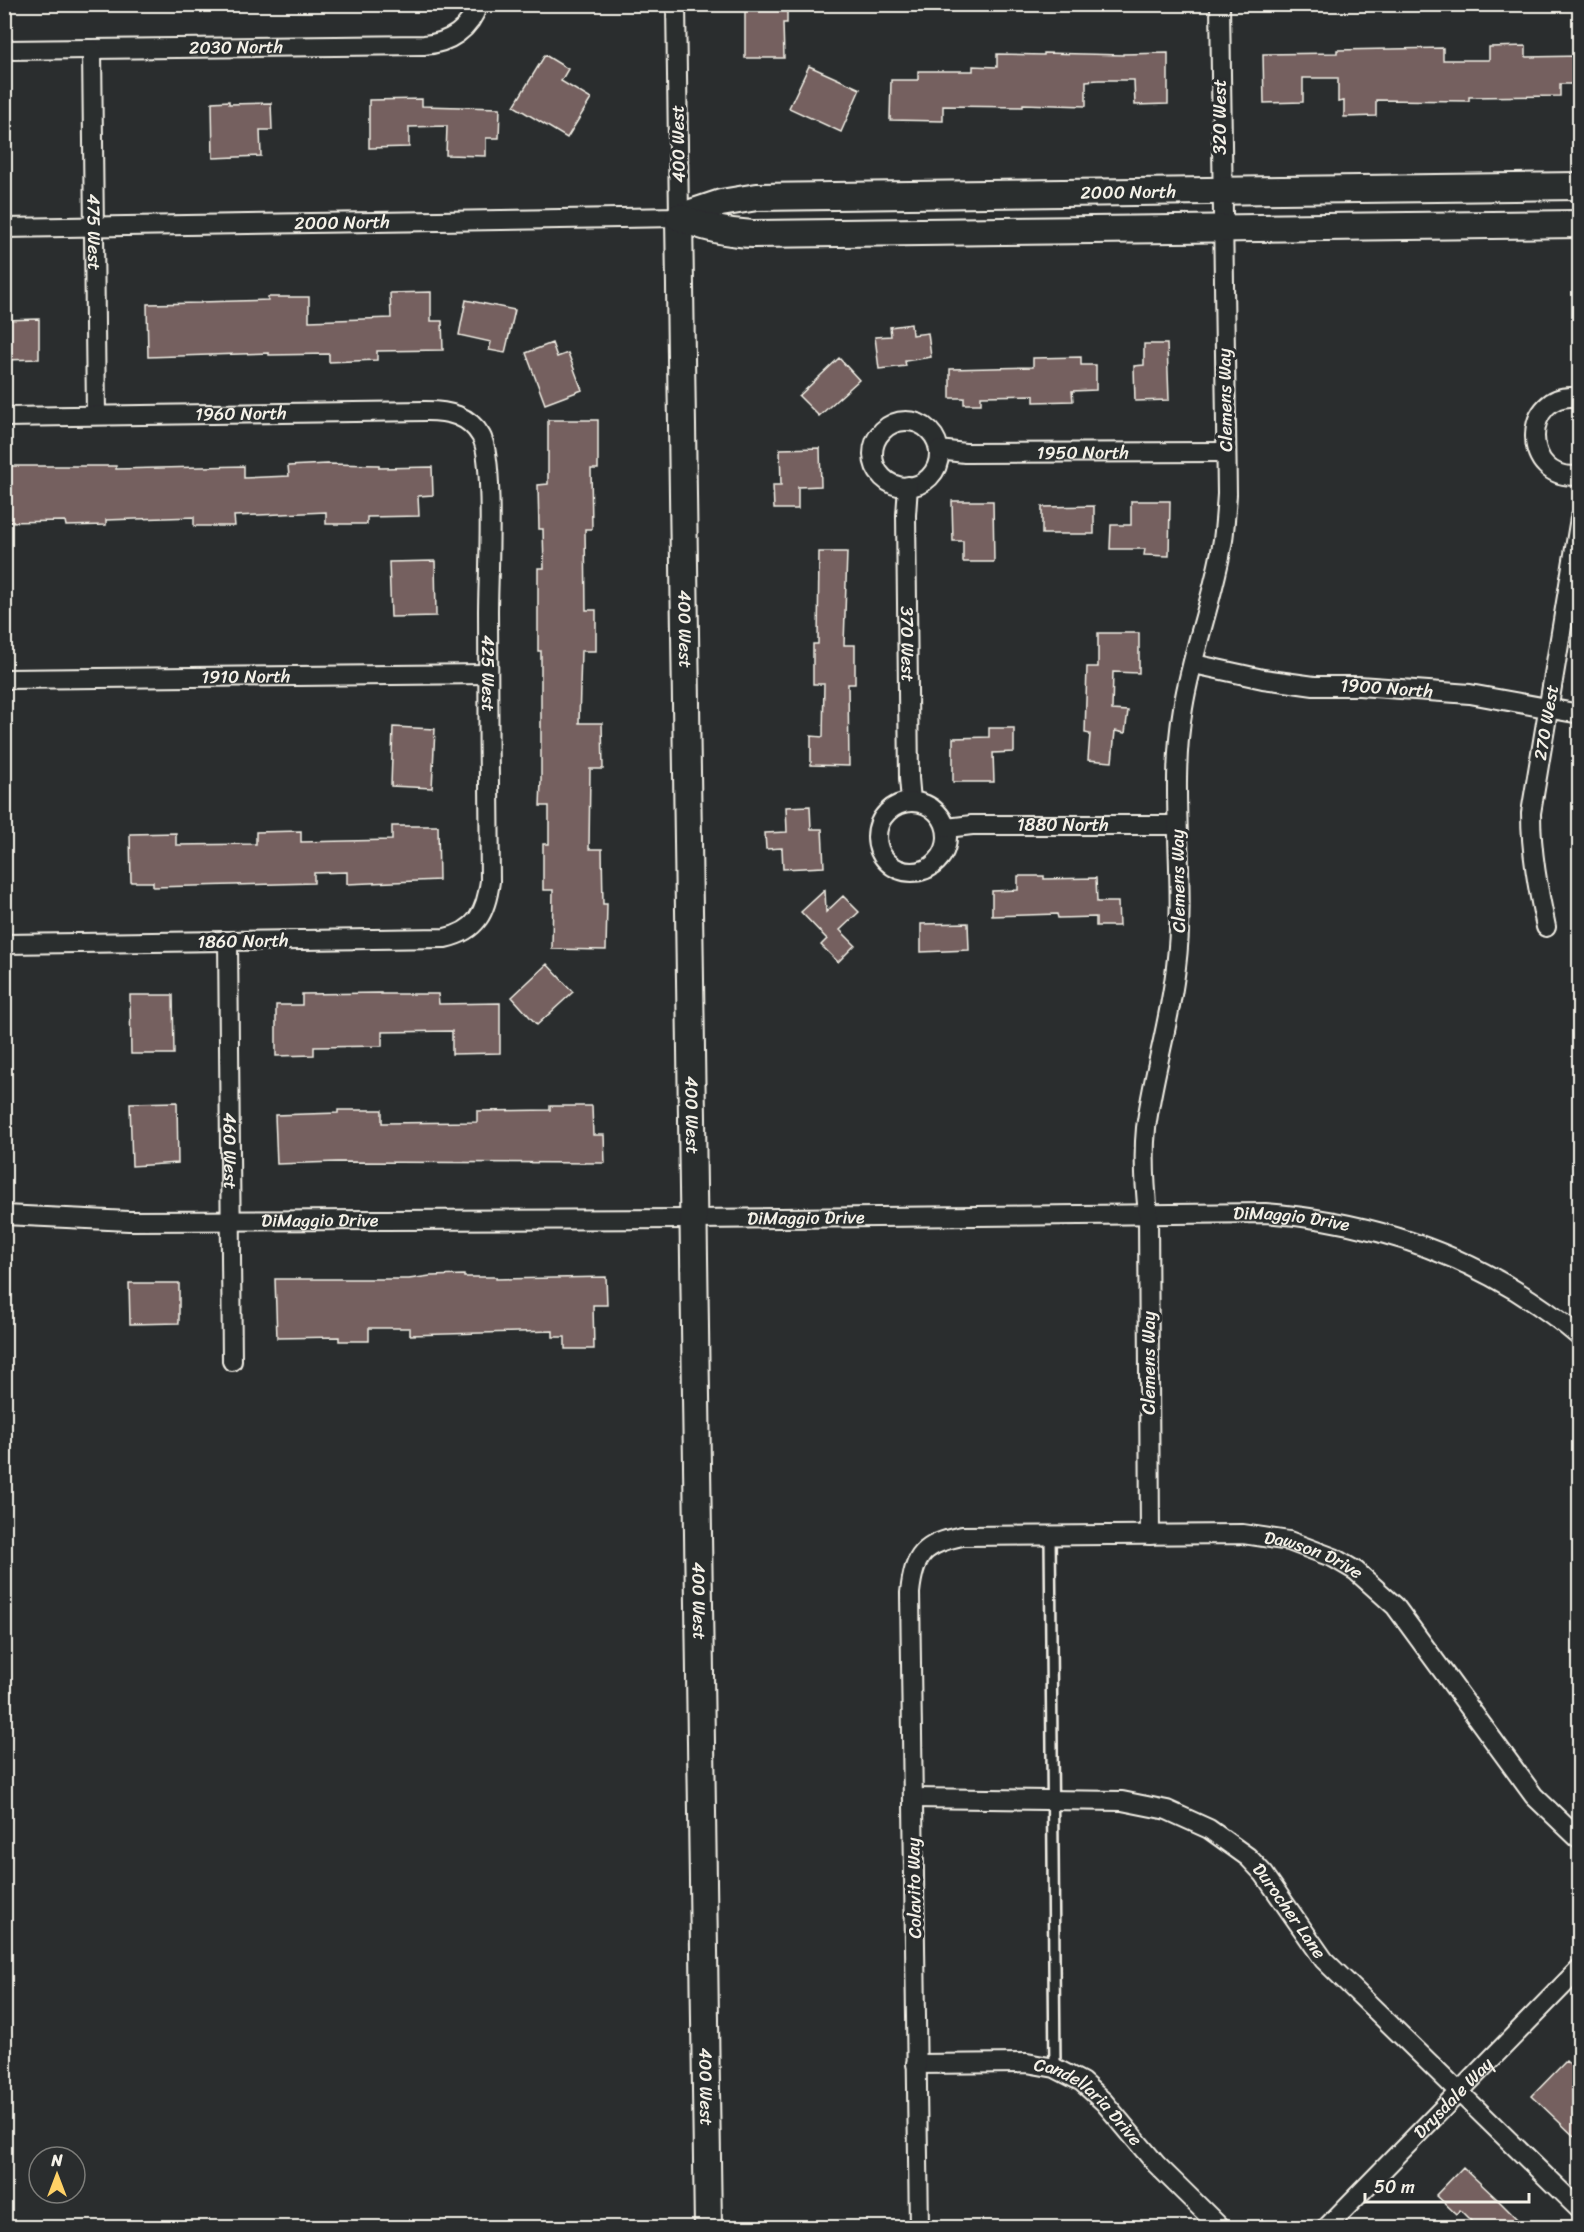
<svg xmlns="http://www.w3.org/2000/svg" width="1584" height="2232" font-family="Sriracha,sans-serif">
	<style>
		.building { fill: #74615e; stroke: #f4f1e8; stroke-width: 1.5 }
		.lines { fill: none; stroke-linecap: round; stroke-linejoin: round }
		.lane-casing { stroke: #f4f1e8; stroke-width: 14 }
		.street-casing { stroke: #f4f1e8; stroke-width: 22 }
		.secondary-casing { stroke: #f4f1e8; stroke-width: 30 }
		.lane { stroke: #2a2d2e; stroke-width: 9 }
		.street { stroke: #2a2d2e; stroke-width: 18 }
		.secondary { stroke: #2a2d2e; stroke-width: 26 }
		.labels { text-anchor: middle; dominant-baseline: central; stroke-width: 6; stroke-linejoin: round; paint-order: stroke }
		.street-label { font-size: 18px; fill: #f4f1e8; stroke: #2a2d2e }
	</style>
	<rect width="100%" height="100%" fill="#2a2d2e"/>
	<filter id="ink" filterUnits="userSpaceOnUse"><feTurbulence type="fractalNoise" baseFrequency=".0167" numOctaves="2"/><feDisplacementMap in="SourceGraphic" scale="12" xChannelSelector="R" yChannelSelector="G"/><feConvolveMatrix kernelMatrix="1 2 1 2 8 2 1 2 1" color-interpolation-filters="sRGB"/></filter>
	<g filter="url(#ink)">
		<path class="building" d="M745,4H787V23H783L784,58H745Z
			M1526,46V57L1580,56V84H1560V96L1469,97V101L1376,100V116L1344,117V101L1338,102V78H1303V102L1264,103L1263,54L1337,53V50L1443,48V60H1489V47Z
			M1044,53L1123,55V54L1168,53V104L1135,105L1134,80H1099L1086,81V106L1023,104V107L943,106V121L890,120L891,80H918V71H973V66L997,67V54L1044,55Z
			M545,55L568,69L561,81L591,99L567,138L514,106Z
			M809,66L860,89L841,132L789,108Z
			M422,99V106L500,108L499,138H486V156L446,155L447,126L409,127V147L369,148V100Z
			M229,101V104L271,103L272,130H260L261,156L213,158L212,102Z
			M431,292V321H442L443,350L377,351V360L329,362V354L269,355V353L148,357L147,304L201,303V302L268,300V297H309V321L391,318L390,293Z
			M466,300L515,310L505,353L489,350L491,342L459,335Z
			M39,319V359L4,360V320Z
			M911,324L912,335L928,333L931,357L905,361L906,366L879,369L875,337L891,336L890,327Z
			M552,343L557,357L568,353L582,390L545,404L526,353Z
			M1144,344H1167L1169,400L1135,401L1134,366L1144,365Z
			M1081,357V365H1096V390L1072,391L1073,401L1034,402V395L981,396V404H964V398H950V369L1033,367V358Z
			M839,358L859,380L819,416L799,396Z
			M548,420H598V469H591L592,529H585L586,610H596V651H581L579,723H602L603,769H590L589,849H602L603,904H607L606,950L552,949L553,890H543V844H549V806H540L541,781V651H538V568H544L543,529H539L538,485L548,484Z
			M820,448L821,486L798,487V509H774L773,485H781L780,449Z
			M327,464L379,465V468L432,467L433,495L418,496L419,516L367,517V524H326V512L234,516L235,526H194V517L106,520V525L66,526L65,521L4,522V466H116V469L244,466V478L289,476L288,466Z
			M952,501H993L994,562H963V541H953Z
			M1131,501H1170L1169,556L1144,555L1145,549H1110L1111,525H1131Z
			M1094,506V534H1042V507Z
			M819,552H847L844,645H855V684H848L849,766L811,765V736L823,737L824,684H813V644H818Z
			M435,561L436,616L391,617L389,562Z
			M1098,633H1139V673L1113,672L1112,710L1128,711L1125,733L1115,731L1112,762L1088,760L1090,734L1085,733L1087,667H1098Z
			M393,727L435,729L432,788L391,786Z
			M989,728H1014V752L993,753L994,782H953V738L989,737Z
			M810,806L811,829H822L824,867L783,869L782,848L766,849L765,833L787,832L786,807Z
			M392,826H438L439,880L347,884V872L314,873V883L153,887V882H131L130,834L176,833V845L256,844V832L301,831V842L392,840Z
			M1018,876H1044V879L1096,878L1097,902H1118L1119,926H1096V917L1058,918L1057,914L992,916V891L1018,890Z
			M825,890L826,912L843,896L859,912L840,930L855,945L838,962L821,945L827,939L801,912Z
			M968,923L969,950L921,952V924Z
			M547,964L573,992L537,1025L512,997Z
			M381,993V994H438L439,1004L500,1003V1053L452,1054V1031L382,1032V1046L314,1047V1055L276,1056V1005H302V994Z
			M130,995H173L174,1054H131Z
			M177,1102L178,1163L132,1166L130,1103Z
			M550,1106H592L593,1135H604L605,1163L337,1162L277,1164L275,1115L338,1113V1110H382V1123L477,1122V1111L550,1110Z
			M464,1275V1277H496V1279L606,1277L607,1305H593L594,1349H565V1337H553V1331L410,1335V1328H369V1341H339V1337L277,1338L275,1279H409L430,1276Z
			M129,1283H179V1323L130,1324Z
			M1566,2061L1580,2074V2142L1532,2096Z
			M1463,2167L1497,2199L1526,2228H1478L1460,2210L1456,2214L1436,2195Z"/>
		<g class="lines">
			<defs>
				<path id="lane" d="M1050,1535L1055,2068"/>
				<g id="street">
					<path id="s1" d="M4,50L424,45C449,43 470,30 478,4"/>
					<path id="s2" d="M92,50L96,415"/>
					<path id="s3" d="M4,228L679,217L676,4"/>
					<path d="M1580,398C1520,387 1520,485 1580,475"/>
					<path id="s4" d="M4,417L426,411C448,411 469,415 481,436C495,459 488,579 488,612C488,702 489,791 490,881C486,912 477,931 445,938L4,944"/>
					<circle cx="906" cy="454" r="33"/>
					<path id="s5" d="M939,450L965,453L1226,452"/>
					<path id="s6" d="M908,486L906,515L909,778L911,801"/>
					<path id="s7" d="M1194,664L1263,679L1314,686H1359L1470,694L1580,714"/>
					<path id="s8" d="M4,679L488,674"/>
					<circle cx="912" cy="837" r="35"/>
					<path id="s9" d="M947,828L972,825H1177"/>
					<path id="s10" d="M1546,927C1538,889 1531,852 1531,813L1580,518"/>
					<path id="s11" d="M228,941L232,1361"/>
					<path id="s12" d="M4,1215L129,1221L693,1219L1265,1213C1382,1222 1490,1261 1580,1337"/>
					<path d="M1150,1535L1148,1214C1145,1186 1143,1157 1146,1128C1153,1074 1170,1022 1176,967C1187,881 1168,794 1183,708C1192,651 1214,597 1223,540C1225,525 1226,509 1227,494L1220,4"/>
					<path id="s13" d="M913,1798L1122,1801L1167,1810L1209,1829L1248,1857L1264,1874L1324,1960L1580,2210"/>
					<path id="s14" d="M916,2064L1027,2063L1055,2068L1082,2082L1104,2102L1156,2164L1221,2228"/>
					<path id="s15" d="M919,2228L910,1593C914,1554 924,1544 962,1536L1243,1534L1289,1541L1334,1558L1356,1571L1395,1606L1534,1796L1580,1840"/>
					<path id="s16" d="M1326,2228L1580,1968"/>
				</g>
				<g id="secondary">
					<path id="s17" d="M679,217L708,2228"/>
					<path id="s18" d="M679,217L721,203L757,197L1580,186"/>
					<path d="M679,217C704,228 727,233 753,234L1580,224"/>
				</g>
			</defs>
			<use href="#lane" class="lane-casing"/>
			<use href="#street" class="street-casing"/>
			<use href="#secondary" class="secondary-casing"/>
			<use href="#lane" class="lane"/>
			<use href="#street" class="street"/>
			<use href="#secondary" class="secondary"/>
		</g>
	</g>
	<g class="labels">
		<g class="street-label">
			<text stroke="none"><textPath href="#s1" startOffset="232">2030 North</textPath></text>
			<text transform="translate(1220 117) rotate(-90)">320 West</text>
			<text transform="translate(678 144) rotate(-91)">400 West</text>
			<text stroke="none"><textPath href="#s18" startOffset="452">2000 North</textPath></text>
			<text stroke="none"><textPath href="#s3" startOffset="338">2000 North</textPath></text>
			<text stroke="none"><textPath href="#s2" startOffset="182">475 West</textPath></text>
			<text transform="translate(1225 400) rotate(-91)">Clemens Way</text>
			<text stroke="none"><textPath href="#s4" startOffset="237">1960 North</textPath></text>
			<text stroke="none"><textPath href="#s5" startOffset="144">1950 North</textPath></text>
			<text stroke="none"><textPath href="#s17" startOffset="412">400 West</textPath></text>
			<text stroke="none"><textPath href="#s6" startOffset="158">370 West</textPath></text>
			<text stroke="none"><textPath href="#s4" startOffset="724">425 West</textPath></text>
			<text stroke="none"><textPath href="#s8" startOffset="242">1910 North</textPath></text>
			<text stroke="none"><textPath href="#s7" startOffset="195">1900 North</textPath></text>
			<text stroke="none"><textPath href="#s10" startOffset="207">270 West</textPath></text>
			<text stroke="none"><textPath href="#s9" startOffset="116">1880 North</textPath></text>
			<text transform="translate(1178 881) rotate(-91)">Clemens Way</text>
			<text transform="translate(243 941) rotate(-1)">1860 North</text>
			<text stroke="none"><textPath href="#s17" startOffset="898">400 West</textPath></text>
			<text stroke="none"><textPath href="#s11" startOffset="210">460 West</textPath></text>
			<text stroke="none"><textPath href="#s12" startOffset="802">DiMaggio Drive</textPath></text>
			<text stroke="none"><textPath href="#s12" startOffset="316">DiMaggio Drive</textPath></text>
			<text stroke="none"><textPath href="#s12" startOffset="1288">DiMaggio Drive</textPath></text>
			<text transform="translate(1149 1363) rotate(-90)">Clemens Way</text>
			<text stroke="none"><textPath href="#s15" startOffset="1076">Dawson Drive</textPath></text>
			<text stroke="none"><textPath href="#s17" startOffset="1384">400 West</textPath></text>
			<text transform="translate(914 1888) rotate(-91)">Colavito Way</text>
			<text stroke="none"><textPath href="#s13" startOffset="417">Durocher Lane</textPath></text>
			<text stroke="none"><textPath href="#s17" startOffset="1870">400 West</textPath></text>
			<text stroke="none"><textPath href="#s16" startOffset="182">Drysdale Way</textPath></text>
			<text stroke="none"><textPath href="#s14" startOffset="186">Candellaria Drive</textPath></text>
		</g>
	</g>
	<rect width="1584" height="2232" fill="none" stroke="#2a2d2e" stroke-width="24"/>
	<rect x="12" y="12" width="1560" height="2208" fill="none" stroke="#f4f1e8" stroke-width="2" filter="url(#ink)"/>
	<g transform="translate(57 2175)"><circle r="28" fill="#2a2d2e" stroke="#7b7b78" stroke-width="1.5"/>
	<path d="M0-4.5L10 22L0 15L-10 22Z" fill="#ffd166"/>
	<text y="-9" font-size="16" font-weight="bold" text-anchor="middle" fill="#f4f1e8">N</text>
	</g>
	<path d="M1365 2193v9h164v-9" fill="none" stroke="#f4f1e8" stroke-width="3"/>
	<text x="1374" y="2193" font-size="18" fill="#f4f1e8" stroke="#2a2d2e" stroke-width="4.5" paint-order="stroke">50 m</text>
</svg>
